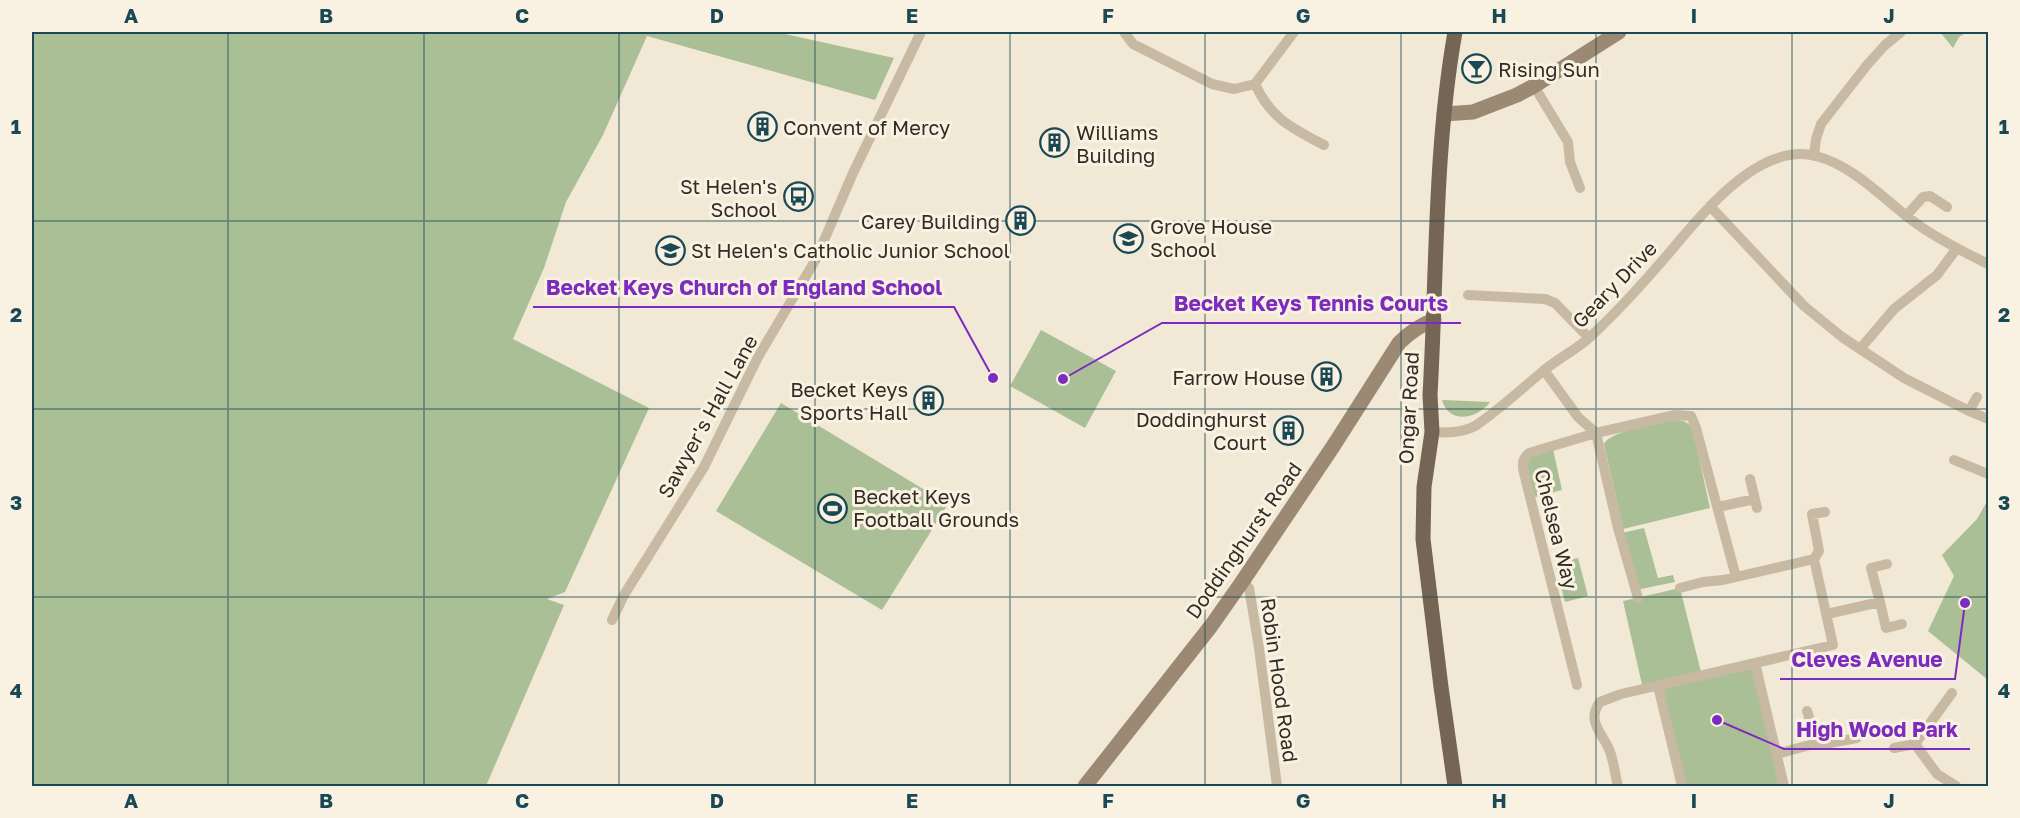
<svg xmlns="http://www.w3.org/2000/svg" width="2020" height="818" font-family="'Golos Text',sans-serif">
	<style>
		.green { fill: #abbf96 }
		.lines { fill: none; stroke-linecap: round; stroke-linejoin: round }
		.street { stroke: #c8baa2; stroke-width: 10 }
		.secondary { stroke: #9c8974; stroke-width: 15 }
		.primary { stroke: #756555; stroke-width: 15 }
		.grid { fill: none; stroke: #1a4854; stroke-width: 1.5; stroke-opacity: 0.55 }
		.labels { text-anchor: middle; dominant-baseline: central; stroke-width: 6; stroke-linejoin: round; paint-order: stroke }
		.poi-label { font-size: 20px; fill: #332c25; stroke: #f9f2e2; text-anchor: start }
		.street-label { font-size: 20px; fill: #332c25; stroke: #f9f2e2 }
		.leader { fill: none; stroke: #7b2cbf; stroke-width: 2 }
		.callout-dot { fill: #7b2cbf; stroke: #f9f2e2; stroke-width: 2 }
		.callout-label { font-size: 21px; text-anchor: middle; font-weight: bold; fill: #7b2cbf; stroke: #f9f2e2; stroke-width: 6; stroke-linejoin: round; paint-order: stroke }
		.neatline { fill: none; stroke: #1a4854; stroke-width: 2 }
		.grid-label { font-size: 20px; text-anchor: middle; font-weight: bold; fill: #1a4854 }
	</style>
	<rect width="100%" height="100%" fill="#f1e8d6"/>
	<path class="green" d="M32,32H776L894,58L875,100L647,36L603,135L566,202L544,268L513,339L649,408L565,592L547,599L564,605L486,786H32Z
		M1940,32H1967L1959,37L1953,48Z
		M1041,330L1116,371L1085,428L1010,386Z
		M1442,400L1490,402C1477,419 1449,425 1442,400Z
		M781,403L948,504L882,610L716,511Z
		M1675,420C1684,420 1688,422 1693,430L1710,508L1623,529L1604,444C1611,430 1659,424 1675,420Z
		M1553,449L1562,490L1535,497C1533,489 1524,464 1530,458C1534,453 1547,451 1553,449Z
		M1986,503L1988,504V680L1928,631L1954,576L1942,555L1977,519Z
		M1644,528L1658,578L1673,575L1675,582L1641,589L1638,588L1622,533Z
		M1578,558L1588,596L1565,602L1555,563Z
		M1680,588L1702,676L1755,663L1784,786H1682L1658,686L1643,689L1623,601Z"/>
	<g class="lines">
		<path class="street" d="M1124,32L1133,44L1212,84L1234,89L1255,84
			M1294,32L1255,84C1271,119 1292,128 1324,145
			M1534,86L1568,142L1570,162L1580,188
			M1814,156L1816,139L1821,124L1867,65L1885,45L1901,32
			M1710,206L1804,306L1842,337L1904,378L1969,411L1988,419
			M1906,216L1923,197L1930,196L1947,207
			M1468,295L1545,299L1555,303L1589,338
			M1860,349L1894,309L1937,275L1957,248
			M1544,370L1578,417L1596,433
			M1969,411L1977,397
			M1432,432C1447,433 1461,433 1475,426C1499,410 1520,390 1542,372C1557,359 1576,350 1590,337C1613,316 1635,292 1656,268C1692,228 1753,140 1816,156C1855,166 1885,201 1917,224C1939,240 1964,252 1988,264
			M1596,433L1618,528L1638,598
			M1954,460L1988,474
			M1750,479L1757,508
			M1718,507L1755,499
			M1814,559L1819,551L1812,514L1825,512
			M1242,582L1249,588L1259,648L1277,786
			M1880,602L1886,628L1902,624
			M1827,614L1880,602L1871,568L1887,564
			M612,620L624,595L704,467L758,357L816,259L853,173L921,32
			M1755,663L1784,786
			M1577,685L1524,473C1522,464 1522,459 1529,453L1596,433L1675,415L1691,416L1696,428L1736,577
			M1658,686L1682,786
			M1952,693L1915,744L1937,774L1956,786
			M1807,711L1817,743
			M1894,748L1915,744
			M1777,754L1817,743L1824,744L1857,738
			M1618,786C1615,775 1614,761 1609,749C1602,733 1586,721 1600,702L1621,694L1833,645L1814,559L1723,580L1703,582L1680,588"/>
		<path class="secondary" d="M1444,114L1473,112L1517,95L1534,86L1619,32
			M1085,786L1211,626L1242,582L1334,445L1399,343C1410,332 1420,325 1434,320"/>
		<path class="primary" d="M1455,786L1441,687L1423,539L1424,487L1432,432L1430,395C1437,274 1434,151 1455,32"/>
	</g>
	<path class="grid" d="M228,32V786M424,32V786M619,32V786M815,32V786M1010,32V786M1205,32V786M1401,32V786M1596,32V786M1792,32V786M32,221H1988M32,409H1988M32,597H1988"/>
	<defs>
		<symbol id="bar-ring" viewBox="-11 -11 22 22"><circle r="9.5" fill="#f9f2e2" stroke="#1a4854" stroke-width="1.5"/><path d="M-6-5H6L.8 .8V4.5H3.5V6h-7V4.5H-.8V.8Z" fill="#1a4854"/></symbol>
		<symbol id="building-ring" viewBox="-11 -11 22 22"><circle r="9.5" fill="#f9f2e2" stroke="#1a4854" stroke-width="1.5"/><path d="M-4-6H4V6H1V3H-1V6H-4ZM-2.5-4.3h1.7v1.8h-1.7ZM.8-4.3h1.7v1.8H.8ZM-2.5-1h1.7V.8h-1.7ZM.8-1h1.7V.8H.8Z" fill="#1a4854"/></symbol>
		<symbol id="bus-ring" viewBox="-11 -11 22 22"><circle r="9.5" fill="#f9f2e2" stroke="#1a4854" stroke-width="1.5"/><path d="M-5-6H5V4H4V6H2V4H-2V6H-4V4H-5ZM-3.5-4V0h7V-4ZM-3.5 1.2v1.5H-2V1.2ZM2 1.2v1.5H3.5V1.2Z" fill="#1a4854"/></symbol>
		<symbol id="school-ring" viewBox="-11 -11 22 22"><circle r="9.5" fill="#f9f2e2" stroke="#1a4854" stroke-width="1.5"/><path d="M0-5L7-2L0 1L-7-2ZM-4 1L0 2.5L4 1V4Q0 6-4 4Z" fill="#1a4854"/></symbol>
		<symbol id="stadium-ring" viewBox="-11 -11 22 22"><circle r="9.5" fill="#f9f2e2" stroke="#1a4854" stroke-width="1.5"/><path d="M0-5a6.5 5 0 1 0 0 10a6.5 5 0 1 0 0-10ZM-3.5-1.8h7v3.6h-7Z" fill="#1a4854"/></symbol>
	</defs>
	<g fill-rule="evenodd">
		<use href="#bar-ring" x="1460" y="52" width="33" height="33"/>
		<use href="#building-ring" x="746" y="110" width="33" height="33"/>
		<use href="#building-ring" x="1038" y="126" width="33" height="33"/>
		<use href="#bus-ring" x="782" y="180" width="33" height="33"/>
		<use href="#building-ring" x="1004" y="204" width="33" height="33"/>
		<use href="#school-ring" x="1112" y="222" width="33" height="33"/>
		<use href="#school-ring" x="654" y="234" width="33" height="33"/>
		<use href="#building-ring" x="1310" y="360" width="33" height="33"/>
		<use href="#building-ring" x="912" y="384" width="33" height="33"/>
		<use href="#building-ring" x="1272" y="414" width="33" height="33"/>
		<use href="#stadium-ring" x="816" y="492" width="33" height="33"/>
	</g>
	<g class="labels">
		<g class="poi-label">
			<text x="1498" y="69">Rising Sun</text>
			<text x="783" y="127">Convent of Mercy</text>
			<text x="1076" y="132">Williams<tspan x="1076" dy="23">Building</tspan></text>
			<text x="777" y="186" text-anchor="end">St Helen's<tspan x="777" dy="23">School</tspan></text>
			<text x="1000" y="221" text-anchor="end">Carey Building</text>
			<text x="1150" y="226">Grove House<tspan x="1150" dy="23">School</tspan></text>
			<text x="691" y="250">St Helen's Catholic Junior School</text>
			<text x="1305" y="377" text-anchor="end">Farrow House</text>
			<text x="908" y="389" text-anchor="end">Becket Keys<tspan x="908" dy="23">Sports Hall</tspan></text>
			<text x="1267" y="419" text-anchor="end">Doddinghurst<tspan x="1267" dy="23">Court</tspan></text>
			<text x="853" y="496">Becket Keys<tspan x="853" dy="23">Football Grounds</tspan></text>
		</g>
		<g class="street-label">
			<text transform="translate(1614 284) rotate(-46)">Geary Drive</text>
			<text transform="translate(1408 408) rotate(-87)">Ongar Road</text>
			<text transform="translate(707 416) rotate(-61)">Sawyer's Hall Lane</text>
			<text transform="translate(1557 529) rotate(76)">Chelsea Way</text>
			<text transform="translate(1243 540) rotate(-55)">Doddinghurst Road</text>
			<text transform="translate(1280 680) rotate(82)">Robin Hood Road</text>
		</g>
	</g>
	<path class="leader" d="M993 378L954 307H533M1063 379L1162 323H1461M1965 603L1955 679H1780M1717 720L1784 749H1970"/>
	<g class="callout-dot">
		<circle cx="993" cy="378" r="6"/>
		<circle cx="1063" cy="379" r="6"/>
		<circle cx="1965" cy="603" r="6"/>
		<circle cx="1717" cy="720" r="6"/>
	</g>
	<g class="callout-label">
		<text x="744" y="295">Becket Keys Church of England School</text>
		<text x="1311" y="311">Becket Keys Tennis Courts</text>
		<text x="1867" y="667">Cleves Avenue</text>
		<text x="1877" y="737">High Wood Park</text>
	</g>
	<rect width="2020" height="818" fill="none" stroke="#f9f2e2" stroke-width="66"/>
	<rect x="33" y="33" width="1954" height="752" class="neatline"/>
	<g class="grid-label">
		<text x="131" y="23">A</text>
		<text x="326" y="23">B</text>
		<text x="522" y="23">C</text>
		<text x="717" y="23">D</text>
		<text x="912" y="23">E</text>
		<text x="1108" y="23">F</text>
		<text x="1303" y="23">G</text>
		<text x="1499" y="23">H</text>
		<text x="1694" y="23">I</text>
		<text x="1889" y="23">J</text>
		<text x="16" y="134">1</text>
		<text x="2004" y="134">1</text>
		<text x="16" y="322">2</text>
		<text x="2004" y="322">2</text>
		<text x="16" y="510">3</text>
		<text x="2004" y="510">3</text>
		<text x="16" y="698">4</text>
		<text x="2004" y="698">4</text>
		<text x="131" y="808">A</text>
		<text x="326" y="808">B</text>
		<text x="522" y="808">C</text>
		<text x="717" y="808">D</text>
		<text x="912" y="808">E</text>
		<text x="1108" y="808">F</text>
		<text x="1303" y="808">G</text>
		<text x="1499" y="808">H</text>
		<text x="1694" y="808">I</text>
		<text x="1889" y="808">J</text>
	</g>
</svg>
